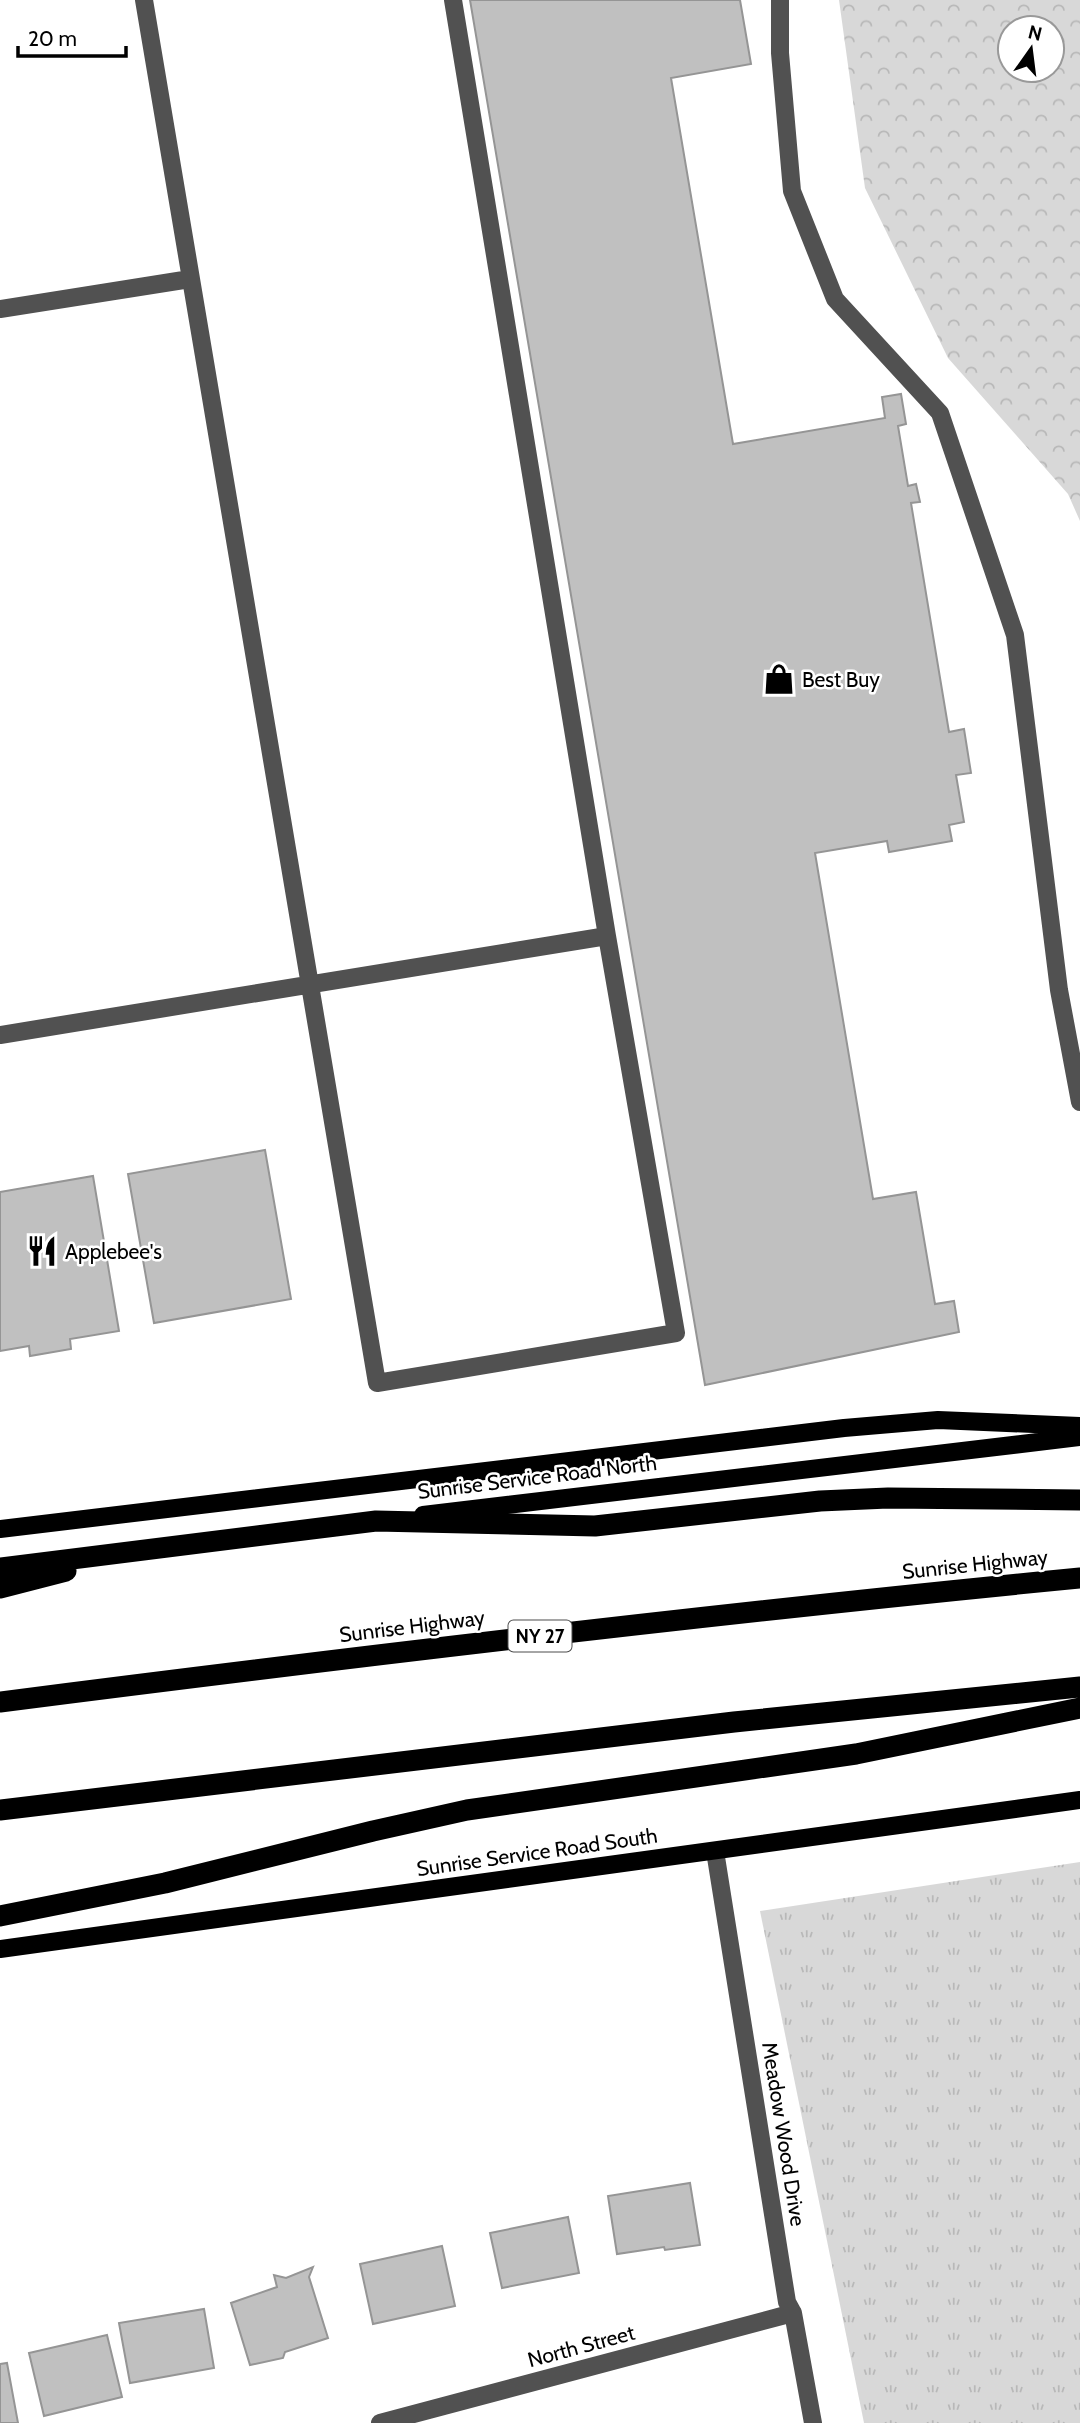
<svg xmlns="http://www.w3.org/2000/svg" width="1080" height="2423" font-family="Cabin,sans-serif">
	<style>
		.grass { fill: url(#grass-tufts) }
		.forest { fill: url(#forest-crowns); fill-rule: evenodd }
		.building { fill: #c0c0c0; stroke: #959595; stroke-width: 2 }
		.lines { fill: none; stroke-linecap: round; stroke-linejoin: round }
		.minor { stroke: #515151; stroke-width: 18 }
		.major { stroke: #000; stroke-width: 18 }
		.highway { stroke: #000; stroke-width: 21 }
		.labels { text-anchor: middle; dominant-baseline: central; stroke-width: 5; stroke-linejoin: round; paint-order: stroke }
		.shield { fill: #fff; stroke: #4c4c4c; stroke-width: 2 }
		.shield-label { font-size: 19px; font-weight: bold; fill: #000 }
		.poi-label { font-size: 21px; fill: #000; stroke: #fff; text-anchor: start }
		.street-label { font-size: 21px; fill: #000; stroke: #fff }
	</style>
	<defs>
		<pattern id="grass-tufts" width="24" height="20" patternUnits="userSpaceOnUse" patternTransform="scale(1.75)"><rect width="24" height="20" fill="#d8d8d8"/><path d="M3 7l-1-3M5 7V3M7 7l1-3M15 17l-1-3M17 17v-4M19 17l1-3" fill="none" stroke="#b8b8b8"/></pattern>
		<pattern id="forest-crowns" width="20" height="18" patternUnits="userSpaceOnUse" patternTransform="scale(1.75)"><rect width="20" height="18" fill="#d8d8d8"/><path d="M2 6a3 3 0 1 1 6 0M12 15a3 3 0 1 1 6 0" fill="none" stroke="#b8b8b8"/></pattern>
	</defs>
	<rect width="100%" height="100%" fill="#fff"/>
	<path class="grass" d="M1080,1862V2423H864L760,1911Z"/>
	<path class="forest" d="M839,0H1080V521L1068,494L948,358L865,188ZM1010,28H1052V70H1010Z"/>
	<path class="building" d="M470,0H740L751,64L671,78L733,444L885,418L882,397L901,394L906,424L898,426L908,486L916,484L920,502L911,503L949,732L964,729L971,773L956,775L964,822L949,825L952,841L889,852L887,841L815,853L873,1199L916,1192L935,1304L954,1301L959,1332L705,1385Z
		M265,1150L291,1299L154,1323L128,1174Z
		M93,1176L119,1331L70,1339L71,1349L30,1356L29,1346L0,1351V1192Z
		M690,2183L700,2245L665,2250L664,2247L617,2254L608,2196Z
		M568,2217L579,2273L502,2288L490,2233Z
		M442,2246L455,2306L373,2324L360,2264Z
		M313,2267L309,2277L328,2338L285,2352L283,2358L250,2365L231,2303L277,2287L274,2275L286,2278Z
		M204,2309L214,2368L130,2383L119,2323Z
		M107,2335L122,2397L44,2416L29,2353Z
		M7,2363L18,2423H0V2364Z"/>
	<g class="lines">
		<path class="minor" d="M144,0L377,1383L676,1333L607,936L453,0
			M780,0V53L792,191L835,299L940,413L1015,635L1059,990L1080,1102
			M0,309L190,279
			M0,1035L607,936
			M715,1851L787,2302L793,2313L813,2423
			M380,2423L793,2313"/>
		<path class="major" d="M423,1515L1080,1437
			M0,1529L844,1428L938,1420L1080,1426
			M0,1949L1080,1800"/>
		<path class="highway" d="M0,1568L376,1521L595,1526L820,1501L888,1498L1080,1500
			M0,1588L66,1571
			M0,1702C359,1656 719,1613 1080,1578
			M0,1810L734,1722L1080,1687
			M0,1916L165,1883L373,1831L467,1810L856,1754L1080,1708"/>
	</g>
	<defs>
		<symbol id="shop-bare" viewBox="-9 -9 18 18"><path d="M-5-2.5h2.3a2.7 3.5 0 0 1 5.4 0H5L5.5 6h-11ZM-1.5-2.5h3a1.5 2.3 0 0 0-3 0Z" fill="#000" stroke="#fff" stroke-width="2.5" paint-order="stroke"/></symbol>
		<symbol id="restaurant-bare" viewBox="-9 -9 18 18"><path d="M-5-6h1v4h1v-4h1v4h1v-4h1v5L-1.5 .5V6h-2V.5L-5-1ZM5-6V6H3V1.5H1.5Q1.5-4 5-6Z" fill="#000" stroke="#fff" stroke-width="2.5" paint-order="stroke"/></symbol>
	</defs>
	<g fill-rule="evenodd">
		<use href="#shop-bare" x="757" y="657" width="44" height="44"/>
		<use href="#restaurant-bare" x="20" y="1229" width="44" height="44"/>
	</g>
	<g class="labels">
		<rect class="shield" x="508.5" y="1620.5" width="63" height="31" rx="5"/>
		<g class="shield-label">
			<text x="540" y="1636">NY 27</text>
		</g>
		<g class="poi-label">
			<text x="802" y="679">Best Buy</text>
			<text x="65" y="1251">Applebee's</text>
		</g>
		<g class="street-label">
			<text transform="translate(537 1477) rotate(-7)">Sunrise Service Road North</text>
			<text transform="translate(975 1564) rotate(-6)">Sunrise Highway</text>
			<text transform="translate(412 1626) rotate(-7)">Sunrise Highway</text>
			<text transform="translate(537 1852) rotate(-8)">Sunrise Service Road South</text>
			<text transform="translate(784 2134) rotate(81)">Meadow Wood Drive</text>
			<text transform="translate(581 2346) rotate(-15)">North Street</text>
		</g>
	</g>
	<g transform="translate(1031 49) rotate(14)"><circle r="33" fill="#ffffff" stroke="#999999" stroke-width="2"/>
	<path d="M0-5L12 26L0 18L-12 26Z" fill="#000000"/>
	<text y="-10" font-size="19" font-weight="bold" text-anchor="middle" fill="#000000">N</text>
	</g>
	<path d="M18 46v10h108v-10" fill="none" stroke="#000000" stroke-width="3.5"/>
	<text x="28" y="46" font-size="21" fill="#000000" stroke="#ffffff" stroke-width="5" paint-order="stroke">20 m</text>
</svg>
